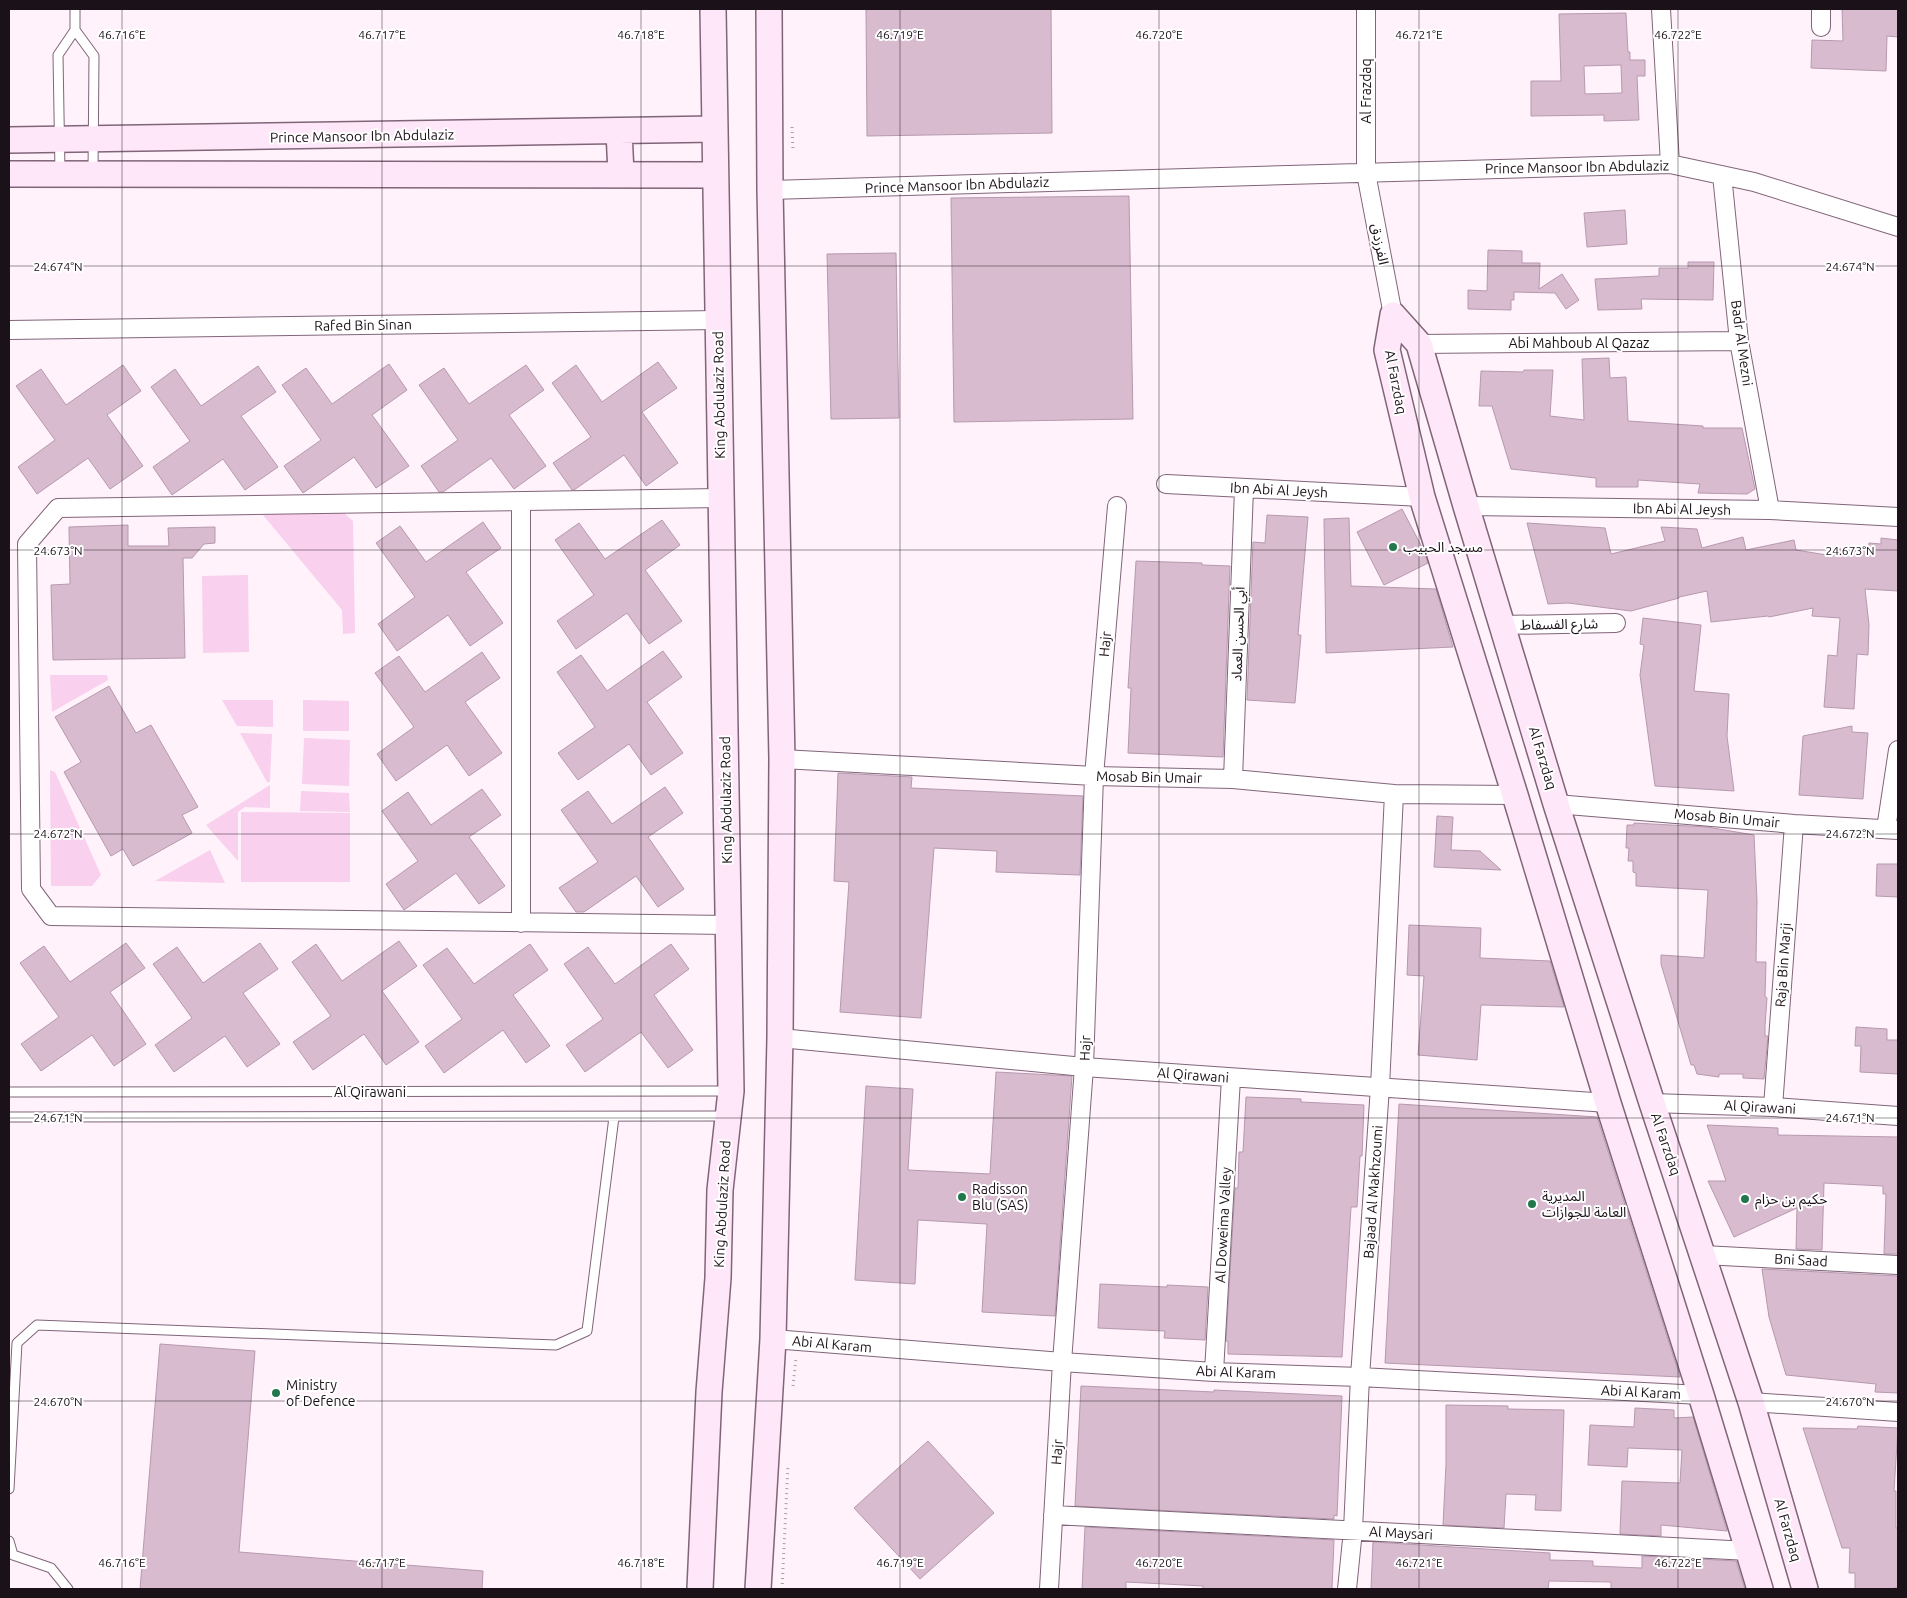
<svg xmlns="http://www.w3.org/2000/svg" width="1907" height="1598" font-family="Ubuntu,'Noto Sans Arabic',sans-serif">
	<style>
		.green { fill: #f9d0ed }
		.building { fill: #d9bbd0; stroke: #b699ae; fill-rule: evenodd }
		.lines { fill: none; stroke-linecap: round; stroke-linejoin: round }
		.lane-casing { stroke: #806579; stroke-width: 11 }
		.street-casing { stroke: #806579; stroke-width: 20 }
		.secondary-casing { stroke: #806579; stroke-width: 28 }
		.path { stroke: #a99ea6; stroke-width: 3; stroke-dasharray: 1 4; stroke-linecap: butt }
		.lane { stroke: #fff; stroke-width: 9 }
		.street { stroke: #fff; stroke-width: 18 }
		.secondary { stroke: #fde7f8; stroke-width: 25 }
		.ticks { fill: none; stroke: #1b1118; stroke-width: 1; stroke-opacity: 0.45 }
		.poi-dot { fill: #22784c; stroke: #fff; stroke-width: 2 }
		.labels { text-anchor: middle; dominant-baseline: central; stroke-width: 4; stroke-linejoin: round; paint-order: stroke }
		.street-label { font-size: 14px; fill: #1b1118; stroke: #fff }
		.poi-label { font-size: 14px; fill: #1b1118; stroke: #fff; text-anchor: start }
		.ticks-label { font-size: 12px; text-anchor: middle; fill: #1b1118; stroke: #fff; stroke-width: 4; stroke-linejoin: round; paint-order: stroke }
	</style>
	<rect width="100%" height="100%" fill="#fff2fb"/>
	<path class="green" d="M343,512L353,521L355,633L343,634L342,610L263,515L269,513Z
		M248,575L249,652L203,653L202,576Z
		M50,675H107L108,680L52,712Z
		M222,700H273V727L237,726Z
		M303,700L349,701V731H303Z
		M240,733L272,734L270,782H267Z
		M304,738L350,740L349,786L302,784Z
		M50,770L55,772L101,875L92,886H51Z
		M270,785V808L245,807L238,812V861L206,825Z
		M301,791L349,793L350,812L300,811Z
		M241,812L350,813V882H241Z
		M210,850L225,883L155,881Z"/>
	<path class="building" d="M866,9H1051L1052,133L867,136Z
		M1842,9H1898V37L1887,36L1886,71L1811,68L1812,40L1843,41Z
		M1626,13L1628,52H1630V60H1645V76H1637L1639,120L1604,121V115L1531,116V81H1561L1559,14ZM1621,65L1622,93L1585,94L1584,66Z
		M1129,196L1133,419L954,422L951,198Z
		M1625,210L1627,244L1587,247L1584,213Z
		M1488,250L1522,251V263H1540L1539,289L1562,274L1579,300L1566,309L1555,293L1514,292V300H1511V310L1468,309V290L1487,291Z
		M896,253L899,418L831,419L827,254Z
		M1688,262H1714L1713,300L1641,299L1642,309L1598,310L1595,279L1659,276V268H1688Z
		M1609,358L1610,378L1626,377L1628,421L1703,426V428H1742L1755,489L1747,494L1698,493L1700,484L1638,480V487H1596V478L1511,469L1492,406H1479L1481,371L1523,372L1524,370H1553L1550,416L1584,420L1582,359Z
		M658,362L677,388L642,412L678,463L646,486L624,455L574,490H572L553,463L591,437L552,383L576,365L602,402Z
		M389,364L407,390L372,415L409,466L376,488L354,457L303,493L284,466L321,440L282,385L306,368L332,404Z
		M123,365L141,391L107,415L143,466L110,489L88,458L37,494L18,467L55,440L16,386L41,369L66,405Z
		M526,365L544,390L509,415L546,466L514,489L491,458L443,492H439L421,466L458,440L419,385L444,368L469,404Z
		M258,366L276,392L241,416L278,467L245,490L223,459L172,495L153,467L190,441L151,387L175,369L201,406Z
		M1402,509L1424,551L1428,563L1384,585L1357,532Z
		M1267,515L1308,517L1298,635H1301L1295,703L1247,700L1253,542L1265,543Z
		M1349,518L1351,586L1436,589L1453,647L1326,653L1324,519Z
		M662,520L680,545L645,570L682,621L649,644L627,613L576,649L557,621L594,595L555,540L579,523L605,559Z
		M483,522L501,548L466,572L503,623L470,646L448,615L397,651L378,624L415,597L376,543L400,526L426,562Z
		M1527,523L1605,528L1611,554L1665,541L1661,527L1697,529L1702,548L1743,537L1746,550L1794,540L1796,550L1827,555L1828,548L1868,551L1869,543L1881,544V538L1898,540V591L1865,589L1869,625L1868,655L1857,654L1854,709L1824,707L1828,655L1837,656L1840,618L1812,616L1813,608L1769,617L1768,616L1711,622L1707,591L1679,597V598L1631,611L1568,603L1548,604Z
		M128,525V546H169L168,528L215,527V543L204,544L192,558H183L185,658L53,660L51,585L70,584L69,527Z
		M1136,561L1202,563V565L1230,566L1223,757L1128,753L1131,688H1128Z
		M1643,618L1701,625L1694,691L1729,694L1727,736L1734,791L1655,786L1640,675L1644,645L1640,644Z
		M663,651L682,677L647,702L683,753L651,775L629,744L578,780L558,753L595,727L557,672L581,655L607,691Z
		M482,652L500,678L465,702L502,753L469,776L447,745L396,781L377,754L414,727L375,673L399,656L425,692Z
		M109,686L136,733L151,725L198,807L182,815L192,833L133,866L123,849L111,856L64,772L81,762L55,717Z
		M1852,726V732L1868,733L1863,799L1799,795L1803,736Z
		M838,773L912,777L911,788L1083,796L1080,875L996,872L997,851L934,848L921,1018L840,1012L849,882L834,881Z
		M665,787L683,813L648,837L684,889L658,907L636,876L584,912H576L559,888L598,862L561,810L588,791L612,824Z
		M482,789L501,815L469,837L505,886L479,904L456,873L404,910L386,884L418,861L382,811L408,792L431,825Z
		M1437,816L1453,817L1451,850L1480,851L1501,870L1434,867Z
		M1634,823L1707,827L1754,835L1757,901L1756,962H1766L1765,996L1767,998L1765,1026V1036H1768L1764,1079L1743,1078V1074H1719V1077L1697,1074L1694,1065H1691L1661,964V955L1704,958L1708,890L1636,886V873L1633,872V861H1628L1629,848H1626L1627,825H1634Z
		M1877,864H1898V897L1876,896Z
		M1409,925L1481,928L1480,958L1550,961L1564,1007L1481,1005L1477,1060L1418,1055L1424,976L1407,975Z
		M399,941L417,966L382,991L419,1042L386,1065L364,1034L313,1070L293,1042L331,1016L292,962L316,944L342,981Z
		M126,943L145,968L110,992L146,1044L114,1066L92,1035L41,1071L21,1044L59,1017L20,963L44,946L70,982Z
		M260,943L278,969L243,993L280,1044L247,1067L225,1036L174,1072L155,1045L192,1018L153,964L177,947L203,983Z
		M530,944L548,970L513,995L550,1046L526,1063L503,1030L444,1073L425,1046L462,1019L423,965L447,948L474,984Z
		M671,944L689,969L654,995L693,1050L668,1068L641,1032L585,1072L566,1045L603,1019L564,964L588,947L615,984Z
		M1856,1027L1887,1029V1040H1898V1074L1860,1072L1861,1046H1855Z
		M996,1072L1072,1076L1055,1316L982,1312L987,1224L918,1220L915,1284L855,1280L866,1086L913,1089L908,1170L990,1174Z
		M1246,1097L1301,1099V1102L1364,1105L1362,1156H1360L1357,1207H1351L1342,1357L1228,1354V1341H1226L1235,1188H1238L1239,1152H1243Z
		M1399,1104L1597,1117L1680,1377L1385,1363Z
		M1707,1125L1778,1128V1135L1898,1137V1254H1884L1886,1194H1883V1186L1824,1183L1822,1250L1796,1249L1797,1208L1734,1237L1708,1181H1726Z
		M1762,1269L1898,1276V1393L1875,1392L1876,1384L1786,1375L1769,1317Z
		M1100,1284L1167,1287V1285L1208,1287L1205,1340L1164,1338L1165,1331L1098,1328Z
		M160,1344L255,1351L239,1552L483,1571L482,1589H140Z
		M1081,1386L1214,1392V1390L1342,1396L1337,1516L1334,1515V1519L1075,1506Z
		M1446,1405L1508,1406V1409L1564,1410L1561,1511L1535,1510L1536,1495L1506,1494L1504,1528L1443,1525L1446,1464Z
		M1635,1408L1674,1410V1418L1693,1417L1727,1531L1661,1525V1536L1620,1534L1622,1481L1680,1483L1682,1450L1628,1448L1627,1467L1588,1465L1590,1425L1634,1427Z
		M1858,1426L1898,1428L1894,1491H1896V1528H1898V1588H1894V1589H1855V1573H1849L1850,1548H1842L1803,1428L1857,1429Z
		M928,1441L994,1513L920,1579L854,1508Z
		M1085,1527L1334,1540L1332,1589H1203V1586L1126,1582V1589H1082Z
		M1373,1542L1550,1553V1560L1593,1561V1566L1642,1568V1556L1736,1561L1745,1589H1611V1582L1549,1581L1548,1589H1371Z"/>
	<g class="lines">
		<defs>
			<path id="lane" d="M75,30V9
				M60,172L58,55L75,30L94,56L93,173
				M9,1092L728,1091
				M9,1117L726,1116
				M9,1489L17,1343L37,1325L556,1345L587,1331L614,1117
				M9,1541L13,1555L51,1568L68,1589"/>
			<path id="street" d="M1366,9V173L1393,315
				M1661,9L1670,164
				M1821,27V9
				M1722,175L1739,341L1770,510
				M770,190L1670,164L1754,182L1898,227
				M9,330L718,320
				M1419,344L1739,341
				M1166,484L1422,497
				M721,498L58,508L27,544L31,889L51,916L728,925
				M521,502V923
				M1466,506L1770,510L1898,517
				M1503,625L1616,623
				M782,759L1094,776L1233,779L1394,794L1515,795
				M1233,779L1244,489
				M1556,804L1794,824L1898,830
				M1886,829L1898,750
				M780,1038L1084,1067L1608,1103
				M1652,1103L1773,1107L1898,1116
				M1773,1107L1794,824
				M1703,1255L1898,1265
				M773,1339L1062,1362L1214,1372L1360,1377L1701,1395
				M1214,1372L1231,1078
				M1751,1402L1898,1412
				M1053,1515L1749,1551
				M1049,1589L1062,1362L1084,1067L1094,776L1117,506
				M1347,1589L1353,1530L1360,1377L1380,1087L1394,794"/>
			<path id="secondary" d="M619,131L621,174
				M9,140L715,129
				M9,174L715,175
				M1393,315L1419,344L1466,506L1556,804L1652,1103L1751,1402L1805,1589
				M1393,315L1387,350L1422,497L1515,795L1608,1103L1701,1395L1760,1589
				M700,1589L709,1392L718,1278L720,1190L731,1091L713,9
				M758,1589L773,1339L780,1038L782,759L770,190L769,9"/>
		</defs>
		<use href="#lane" class="lane-casing"/>
		<use href="#street" class="street-casing"/>
		<use href="#secondary" class="secondary-casing"/>
		<path class="path" d="M792,127L793,150
			M793,1386L796,1358
			M782,1589L788,1465"/>
		<use href="#lane" class="lane"/>
		<use href="#street" class="street"/>
		<use href="#secondary" class="secondary"/>
	</g>
	<path class="ticks" d="M122,9V1589M382,9V1589M641,9V1589M900,9V1589M1159,9V1589M1419,9V1589M1678,9V1589M9,266H1898M9,550H1898M9,834H1898M9,1118H1898M9,1401H1898"/>
	<g class="poi-dot">
		<circle cx="1393" cy="547" r="5"/>
		<circle cx="962" cy="1197" r="5"/>
		<circle cx="1745" cy="1199" r="5"/>
		<circle cx="1532" cy="1204" r="5"/>
		<circle cx="276" cy="1393" r="5"/>
	</g>
	<g class="labels">
		<g class="street-label">
			<text transform="translate(1366 91) rotate(-90)">Al Frazdaq</text>
			<text transform="translate(362 136) rotate(-1)">Prince Mansoor Ibn Abdulaziz</text>
			<text transform="translate(1577 167) rotate(-1)">Prince Mansoor Ibn Abdulaziz</text>
			<text transform="translate(957 185) rotate(-2)">Prince Mansoor Ibn Abdulaziz</text>
			<text transform="translate(1380 244) rotate(79)">الفرزدق</text>
			<text transform="translate(363 325) rotate(-1)">Rafed Bin Sinan</text>
			<text x="1579" y="343">Abi Mahboub Al Qazaz</text>
			<text transform="translate(1742 343) rotate(82)">Badr Al Mezni</text>
			<text transform="translate(1396 382) rotate(79)">Al Farzdaq</text>
			<text transform="translate(719 395) rotate(-91)">King Abdulaziz Road</text>
			<text transform="translate(1279 490) rotate(3)">Ibn Abi Al Jeysh</text>
			<text transform="translate(1682 509) rotate(1)">Ibn Abi Al Jeysh</text>
			<text transform="translate(1559 624) rotate(-1)">شارع الفسفاط</text>
			<text transform="translate(1238 634) rotate(-88)">أبي الحسن العماد</text>
			<text transform="translate(1105 644) rotate(-85)">Hajr</text>
			<text transform="translate(1543 758) rotate(73)">Al Farzdaq</text>
			<text transform="translate(1149 777) rotate(1)">Mosab Bin Umair</text>
			<text transform="translate(726 800) rotate(-91)">King Abdulaziz Road</text>
			<text transform="translate(1727 818) rotate(5)">Mosab Bin Umair</text>
			<text transform="translate(1783 965) rotate(-86)">Raja Bin Marji</text>
			<text transform="translate(1085 1048) rotate(-88)">Hajr</text>
			<text transform="translate(1193 1075) rotate(4)">Al Qirawani</text>
			<text x="370" y="1092">Al Qirawani</text>
			<text transform="translate(1760 1107) rotate(3)">Al Qirawani</text>
			<text transform="translate(1666 1144) rotate(71)">Al Farzdaq</text>
			<text transform="translate(1373 1192) rotate(-86)">Bajaad Al Makhzoumi</text>
			<text transform="translate(722 1204) rotate(-87)">King Abdulaziz Road</text>
			<text transform="translate(1223 1225) rotate(-87)">Al Doweima Valley</text>
			<text transform="translate(1801 1260) rotate(3)">Bni Saad</text>
			<text transform="translate(832 1344) rotate(5)">Abi Al Karam</text>
			<text transform="translate(1236 1372) rotate(2)">Abi Al Karam</text>
			<text transform="translate(1641 1392) rotate(3)">Abi Al Karam</text>
			<text transform="translate(1057 1452) rotate(-86)">Hajr</text>
			<text transform="translate(1788 1530) rotate(74)">Al Farzdaq</text>
			<text transform="translate(1401 1533) rotate(3)">Al Maysari</text>
		</g>
		<g class="poi-label">
			<text x="1403" y="547">مسجد الحبيب</text>
			<text x="972" y="1189">Radisson<tspan x="972" dy="16">Blu (SAS)</tspan></text>
			<text x="1542" y="1196">المديرية<tspan x="1542" dy="16">العامة للجوازات</tspan></text>
			<text x="1755" y="1199">حكيم بن حزام</text>
			<text x="286" y="1385">Ministry<tspan x="286" dy="16">of Defence</tspan></text>
		</g>
	</g>
	<g class="ticks-label">
		<text x="122" y="39">46.716°E</text>
		<text x="382" y="39">46.717°E</text>
		<text x="641" y="39">46.718°E</text>
		<text x="900" y="39">46.719°E</text>
		<text x="1159" y="39">46.720°E</text>
		<text x="1419" y="39">46.721°E</text>
		<text x="1678" y="39">46.722°E</text>
		<text x="58" y="271">24.674°N</text>
		<text x="1850" y="271">24.674°N</text>
		<text x="58" y="555">24.673°N</text>
		<text x="1850" y="555">24.673°N</text>
		<text x="58" y="838">24.672°N</text>
		<text x="1850" y="838">24.672°N</text>
		<text x="58" y="1122">24.671°N</text>
		<text x="1850" y="1122">24.671°N</text>
		<text x="58" y="1406">24.670°N</text>
		<text x="1850" y="1406">24.670°N</text>
		<text x="122" y="1567">46.716°E</text>
		<text x="382" y="1567">46.717°E</text>
		<text x="641" y="1567">46.718°E</text>
		<text x="900" y="1567">46.719°E</text>
		<text x="1159" y="1567">46.720°E</text>
		<text x="1419" y="1567">46.721°E</text>
		<text x="1678" y="1567">46.722°E</text>
	</g>
	<rect width="1907" height="1598" fill="none" stroke="#1b1118" stroke-width="20"/>
</svg>
